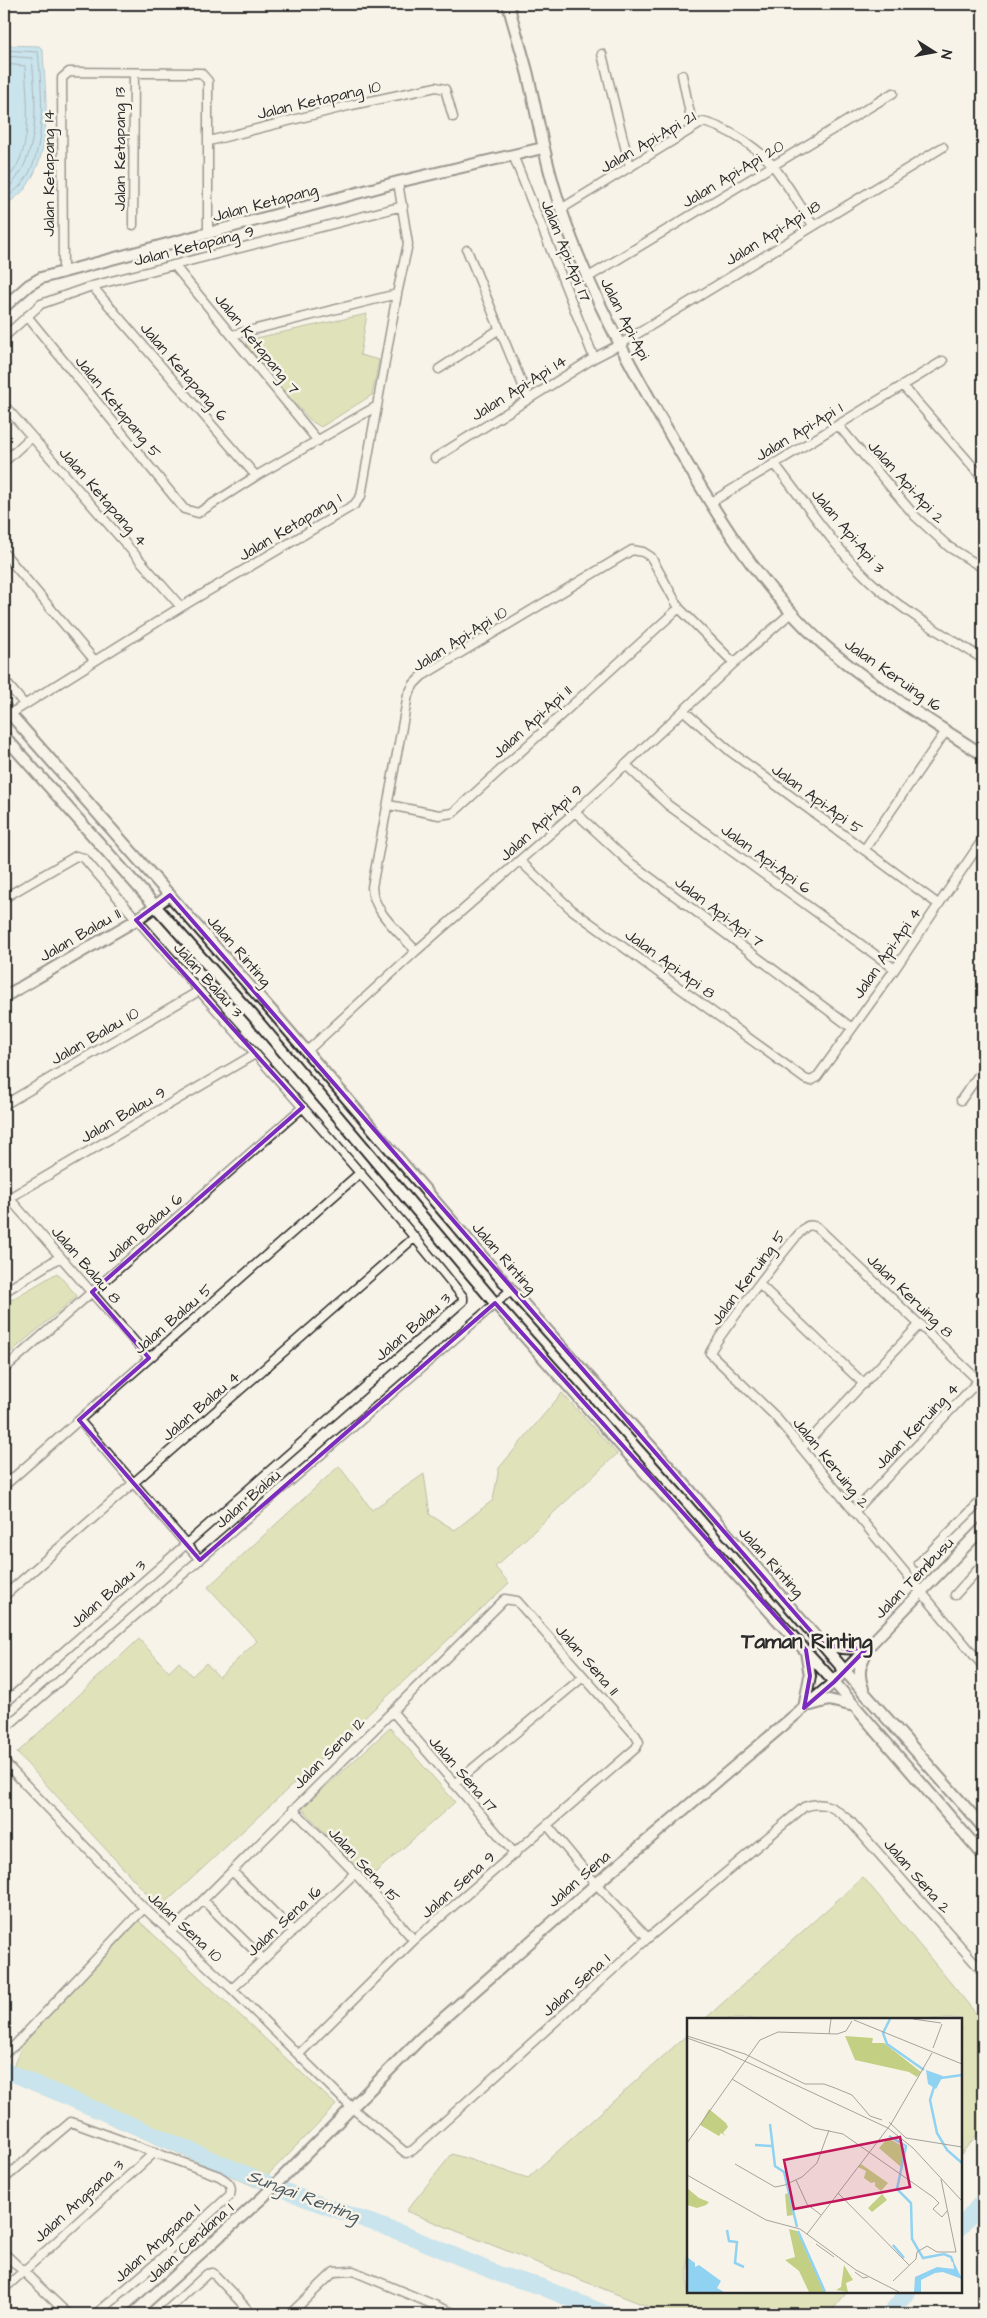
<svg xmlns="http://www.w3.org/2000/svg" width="987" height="2318" font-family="'Architects Daughter',sans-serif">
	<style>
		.green { fill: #c3d084; stroke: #777e58 }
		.water { fill: #90d2f2; stroke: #688fa2 }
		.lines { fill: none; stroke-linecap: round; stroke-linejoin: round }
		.shore { stroke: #536e7b; stroke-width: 1 }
		.river { stroke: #90d2f2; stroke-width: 16 }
		.street-casing { stroke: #2b2b2b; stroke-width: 11 }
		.secondary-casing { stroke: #2b2b2b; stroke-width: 14 }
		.highway-casing { stroke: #2b2b2b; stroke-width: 18 }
		.street { stroke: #f7f3e8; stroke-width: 8 }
		.secondary { stroke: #f7f3e8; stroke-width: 10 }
		.highway { stroke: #ffdf80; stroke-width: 14 }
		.marked { fill: none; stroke: #7b2cbf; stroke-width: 4; stroke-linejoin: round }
		.labels { text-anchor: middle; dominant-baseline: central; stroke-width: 5; stroke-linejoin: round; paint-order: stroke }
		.street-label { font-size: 16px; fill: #2b2b2b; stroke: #f7f3e8 }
		.water-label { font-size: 18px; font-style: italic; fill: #44555d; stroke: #f7f3e8 }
		.district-label { font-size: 21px; font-weight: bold; fill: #2b2b2b; stroke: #f7f3e8 }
		.inset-river { fill: none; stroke: #90d2f2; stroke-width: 2.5 }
		.inset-road { fill: none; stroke: #a5a39c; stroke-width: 1 }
		.view { fill: #c2185b; fill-opacity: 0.15; stroke: #c2185b; stroke-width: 2.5 }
		.inset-edge { fill: none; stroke: #2b2b2b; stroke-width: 2.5 }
	</style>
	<rect width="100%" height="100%" fill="#f7f3e8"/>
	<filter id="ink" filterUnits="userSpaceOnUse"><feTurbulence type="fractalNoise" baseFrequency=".02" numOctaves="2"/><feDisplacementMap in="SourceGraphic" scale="10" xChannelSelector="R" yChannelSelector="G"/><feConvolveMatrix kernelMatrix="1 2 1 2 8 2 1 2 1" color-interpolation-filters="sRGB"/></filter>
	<g filter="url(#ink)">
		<path class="green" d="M367,314L360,355L379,360L372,395L321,427L311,421L246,349L247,340Z
			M57,1273L77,1296L11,1352L4,1342V1304Z
			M562,1393L617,1454L495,1567L509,1583L160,1908L17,1753L139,1639L169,1672L179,1662L192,1676L206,1663L219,1677L257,1641L208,1587L339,1466L372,1510L424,1474L430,1515L455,1530L493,1500L499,1468Z
			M390,1728L455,1802L367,1880L302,1808Z
			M863,1877L983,2022V2127L961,2154V2019H705Z
			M138,1920L336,2105L256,2187L8,2079L23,2043Z
			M688,2034V2292H847L829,2314H667L406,2211L452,2154L528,2178Z"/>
		<path class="water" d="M4,45L39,46L43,50C45,95 54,146 27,186C22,194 11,200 4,207Z"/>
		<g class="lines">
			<path class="shore" d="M4,50L38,52C42,90 48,154 21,185C17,190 9,195 4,200
				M4,56L32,58C36,104 42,159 4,192
				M4,64L25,66C27,103 35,155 4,182"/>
			<path class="river" d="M4,2070L300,2197L404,2234L501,2275L539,2286L607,2314
				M961,2227L983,2200
				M889,2314L908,2292"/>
			<defs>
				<path id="street" d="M602,54L630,167
					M682,75L693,128
					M209,141L352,105L436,87L445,89L453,117
					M513,155L594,358
					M561,209L703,122C726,127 760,149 774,167C788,185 800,206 813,225
					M133,225L134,74
					M467,250L528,398
					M174,265L318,441
					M63,272L62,78L69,72L201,73L208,81V234
					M587,278L893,93
					M92,286L256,476
					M27,316L184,509L198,513L256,476L377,406
					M232,335L397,294
					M4,337L41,304L92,286L403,206
					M439,369L498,330
					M903,386L983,478
					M4,405L181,607
					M838,425L915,516L949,547L983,568
					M435,458L594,358L619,345L943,147
					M4,462L31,437
					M774,463C807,505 838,554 879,589C911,616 948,637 983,659
					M710,503L943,361
					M4,553L95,661
					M4,680L24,704
					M684,711L731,752L938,904
					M10,714L181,607L354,505L361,496L397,294L408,244L398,182
					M625,764L668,805L895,969
					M389,805L439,815L453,813L679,608
					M575,812L628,861L852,1028
					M864,850L946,731
					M520,861L571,909L805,1079L811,1081L817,1077L895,969L983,839
					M4,898L76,856L84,858C209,1006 343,1146 463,1297V1301L4,1704
					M416,951C400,933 373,912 372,887L408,695L414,684L422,676L632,550L643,552L651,557L679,608L734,663
					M306,1052L416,951L575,812L734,663L792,612
					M961,1100L983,1069
					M4,1105L199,991
					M4,1189L9,1198L149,1358
					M4,1201L255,1054
					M760,1285L864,1384
					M4,1292L60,1257
					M4,1369L303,1107
					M983,1385L817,1227C813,1226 809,1224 806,1227C797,1232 714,1342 710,1353L774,1415L983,1666
					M79,1420L200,1560
					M802,1448L920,1324
					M4,1486L361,1172
					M854,1512L983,1376
					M919,1563L983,1499
					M955,1595L983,1564
					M4,1596L415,1237
					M392,1711L515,1854
					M4,1729L511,1290
					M4,1762L144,1908L232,1989L351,2107L406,2153L413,2150L648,1938L804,1807C825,1799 836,1809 851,1822L983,1972
					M454,1784L583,1677
					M293,1809L355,1873L414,1940
					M547,1825L596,1884L648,1938
					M232,1871L293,1931
					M203,1900L263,1959
					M170,1933L505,1599L517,1601L636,1736L639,1742L636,1748L414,1940L299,2054
					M232,1989L355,1873
					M4,2053L14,2046L144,1908
					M4,2179L71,2122L219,2176C228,2182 233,2184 230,2195L154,2265L96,2314
					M4,2253L68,2314
					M4,2289L155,2152
					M163,2314L207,2274L213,2273L252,2314
					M290,2314L334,2272L353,2271L456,2314"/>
				<path id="secondary" d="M508,4C514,27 522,51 528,75C538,120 546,165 561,209C587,287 626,358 667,429C711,506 757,585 824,645C872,687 930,720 983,755
					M4,307L29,285L41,278L398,182L543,148
					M4,707L276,1016L511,1290L686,1486L845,1671L983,1827
					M4,736L254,1017L495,1303L702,1537L834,1682L983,1855
					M4,997L136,920L170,895
					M822,1643C840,1649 851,1650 869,1646
					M863,1689C858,1674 859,1667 866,1653
					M811,1705L829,1700L854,1706
					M804,1708L810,1676L806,1652
					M133,2314L262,2198L421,2038L596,1884L834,1682L983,1528"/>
				<path id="highway" d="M982,2314L983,2313"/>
			</defs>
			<use href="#street" class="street-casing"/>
			<use href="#secondary" class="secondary-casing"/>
			<use href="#highway" class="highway-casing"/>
			<use href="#street" class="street"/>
			<use href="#secondary" class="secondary"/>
			<use href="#highway" class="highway"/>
		</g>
	</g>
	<path d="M0 0H987V2318H0ZM170,895L821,1643L850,1650L870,1645L834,1682L804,1708L810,1676L806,1650L495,1303L200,1560L79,1420L149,1358L92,1292L303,1107L136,920Z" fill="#f7f3e8" fill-opacity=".55" fill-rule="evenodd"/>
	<path class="marked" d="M170,895L821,1643L850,1650L870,1645L834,1682L804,1708L810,1676L806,1650L495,1303L200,1560L79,1420L149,1358L92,1292L303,1107L136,920Z"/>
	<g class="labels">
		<g class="street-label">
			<text transform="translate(319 100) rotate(-13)">Jalan Ketapang 10</text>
			<text transform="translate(648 142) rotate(-30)">Jalan Api-Api 21</text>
			<text transform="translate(120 149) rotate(-90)">Jalan Ketapang 13</text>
			<text transform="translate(49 173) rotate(-90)">Jalan Ketapang 14</text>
			<text transform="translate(733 174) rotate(-31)">Jalan Api-Api 20</text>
			<text transform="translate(265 203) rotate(-15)">Jalan Ketapang</text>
			<text transform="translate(773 233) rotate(-32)">Jalan Api-Api 18</text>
			<text transform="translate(194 246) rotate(-14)">Jalan Ketapang 9</text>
			<text transform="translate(566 251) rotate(68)">Jalan Api-Api 17</text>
			<text transform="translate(625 319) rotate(63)">Jalan Api-Api</text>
			<text transform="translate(257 344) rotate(51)">Jalan Ketapang 7</text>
			<text transform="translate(184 372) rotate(49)">Jalan Ketapang 6</text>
			<text transform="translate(519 388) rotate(-32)">Jalan Api-Api 14</text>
			<text transform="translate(118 407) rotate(51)">Jalan Ketapang 5</text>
			<text transform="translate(799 432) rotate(-31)">Jalan Api-Api 1</text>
			<text transform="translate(906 482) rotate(48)">Jalan Api-Api 2</text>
			<text transform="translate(103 497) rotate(49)">Jalan Ketapang 4</text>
			<text transform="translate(290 527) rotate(-31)">Jalan Ketapang 1</text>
			<text transform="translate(848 531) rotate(50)">Jalan Api-Api 3</text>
			<text transform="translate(460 639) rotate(-32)">Jalan Api-Api 10</text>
			<text transform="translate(893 675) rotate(35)">Jalan Keruing 16</text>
			<text transform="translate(532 722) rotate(-42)">Jalan Api-Api 11</text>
			<text transform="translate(817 799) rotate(36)">Jalan Api-Api 5</text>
			<text transform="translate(541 823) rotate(-42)">Jalan Api-Api 9</text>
			<text transform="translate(766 859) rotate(36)">Jalan Api-Api 6</text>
			<text transform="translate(719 912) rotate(37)">Jalan Api-Api 7</text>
			<text transform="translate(80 935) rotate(-30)">Jalan Balau 11</text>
			<text transform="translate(239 951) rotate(49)">Jalan Rinting</text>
			<text transform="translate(887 953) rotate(-55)">Jalan Api-Api 4</text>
			<text transform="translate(670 964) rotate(36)">Jalan Api-Api 8</text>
			<text transform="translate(208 980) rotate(48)">Jalan Balau 3</text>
			<text transform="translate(95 1036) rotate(-30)">Jalan Balau 10</text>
			<text transform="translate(123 1115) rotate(-30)">Jalan Balau 9</text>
			<text transform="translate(144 1228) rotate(-41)">Jalan Balau 6</text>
			<text transform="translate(504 1258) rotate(49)">Jalan Rinting</text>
			<text transform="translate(86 1265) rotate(49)">Jalan Balau 8</text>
			<text transform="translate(748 1278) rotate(-53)">Jalan Keruing 5</text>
			<text transform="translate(910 1296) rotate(44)">Jalan Keruing 8</text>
			<text transform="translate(173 1319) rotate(-41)">Jalan Balau 5</text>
			<text transform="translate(413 1327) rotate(-41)">Jalan Balau 3</text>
			<text transform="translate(201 1406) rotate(-41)">Jalan Balau 4</text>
			<text transform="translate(917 1426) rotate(-46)">Jalan Keruing 4</text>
			<text transform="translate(831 1463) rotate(51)">Jalan Keruing 2</text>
			<text transform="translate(248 1499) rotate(-41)">Jalan Balau</text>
			<text transform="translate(771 1562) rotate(48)">Jalan Rinting</text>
			<text transform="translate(914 1578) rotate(-46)">Jalan Tembusu</text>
			<text transform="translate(108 1594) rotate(-41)">Jalan Balau 3</text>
			<text transform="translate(587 1660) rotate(49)">Jalan Sena 11</text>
			<text transform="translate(329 1753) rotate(-45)">Jalan Sena 12</text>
			<text transform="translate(463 1774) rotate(49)">Jalan Sena 17</text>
			<text transform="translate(364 1865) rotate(47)">Jalan Sena 15</text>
			<text transform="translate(917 1876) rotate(49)">Jalan Sena 2</text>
			<text transform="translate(579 1879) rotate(-41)">Jalan Sena</text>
			<text transform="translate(458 1885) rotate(-41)">Jalan Sena 9</text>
			<text transform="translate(284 1921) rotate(-43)">Jalan Sena 16</text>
			<text transform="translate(185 1927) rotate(43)">Jalan Sena 10</text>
			<text transform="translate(576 1985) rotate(-42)">Jalan Sena 1</text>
			<text transform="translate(79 2201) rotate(-42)">Jalan Angsana 3</text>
			<text transform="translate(157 2243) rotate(-42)">Jalan Angsana 1</text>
			<text transform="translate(190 2243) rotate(-42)">Jalan Cendana 1</text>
		</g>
		<g class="water-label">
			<text transform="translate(303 2196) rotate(21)">Sungai Renting</text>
		</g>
		<g class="district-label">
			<text x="807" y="1641">Taman Rinting</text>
		</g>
	</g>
	<g transform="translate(687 2018)">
		<rect width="275" height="275" fill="#f7f3e8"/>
		<path d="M158,18L186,20L185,25H197L234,54L230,59L222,54L168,42ZM22,91L39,105L41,109L36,115L39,118L34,115L32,118L13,107ZM201,120L217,129L214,149L192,130ZM174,146L201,165L194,173L188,168V164L184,165L177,160L179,153L171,149ZM0,170L12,180L22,184L19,187L10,190L0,187ZM102,175L106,197L100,198L98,176ZM195,176L200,182L185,194L181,190ZM102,211L110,213L137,274H122L112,253L98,242L108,239ZM157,247L166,262L159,265L161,274L149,272L154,269Z" fill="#c3d084"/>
		<path d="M239,52L256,58L249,71L241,66ZM0,239L8,245V249L12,247L34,263L30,270L37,274H0ZM265,240L275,261L256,254L248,255L234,262V274H227L228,259L250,249L267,251Z" fill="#90d2f2"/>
		<path class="inset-river" d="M203,1L196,15L200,26L237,52M254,60L275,57M247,69L243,82L250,115L260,132L275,145M83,106L88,148L97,154L110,209M202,118L219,128L210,171L224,185L225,221L236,240L257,236L264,239L266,244M68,127L85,128M40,212L42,223L50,224L48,245L57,249M111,213L138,274M206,227L217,240"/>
		<path class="inset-road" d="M226,1L254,5M167,2L275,46M142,16L144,1M0,18L58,36L118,66H137L148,70L165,77L183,98L195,102M0,20L34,32L201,110L226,130L275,183M246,30L255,6M45,61L127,110L156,116L246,179L252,185L246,191L255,199L260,193M202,104L219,120L275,129M0,125L73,22L91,14L150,16L159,13L165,3M48,146L88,169L98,167L115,159L130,145L142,112M0,157L79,202L113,211L169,252L212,274M109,162L120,186L134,197M151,175L222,247M120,216L204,106L245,35M129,226L147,239M168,254L176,260L181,259M206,263L229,241L230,234L240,228L250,234H269L254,161"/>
		<path class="view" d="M213,119L223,169L107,191L97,142Z"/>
		<rect width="275" height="275" class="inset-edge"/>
	</g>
	<rect width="987" height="2318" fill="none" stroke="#f7f3e8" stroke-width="20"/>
	<rect x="10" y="10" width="967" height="2298" fill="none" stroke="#2b2b2b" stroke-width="2" filter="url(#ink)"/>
	<g transform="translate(934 52) rotate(101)" stroke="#f7f3e8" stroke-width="4" paint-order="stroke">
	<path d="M0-4L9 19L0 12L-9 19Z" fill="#2b2b2b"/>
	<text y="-8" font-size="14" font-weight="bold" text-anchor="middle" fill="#2b2b2b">N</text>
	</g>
</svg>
